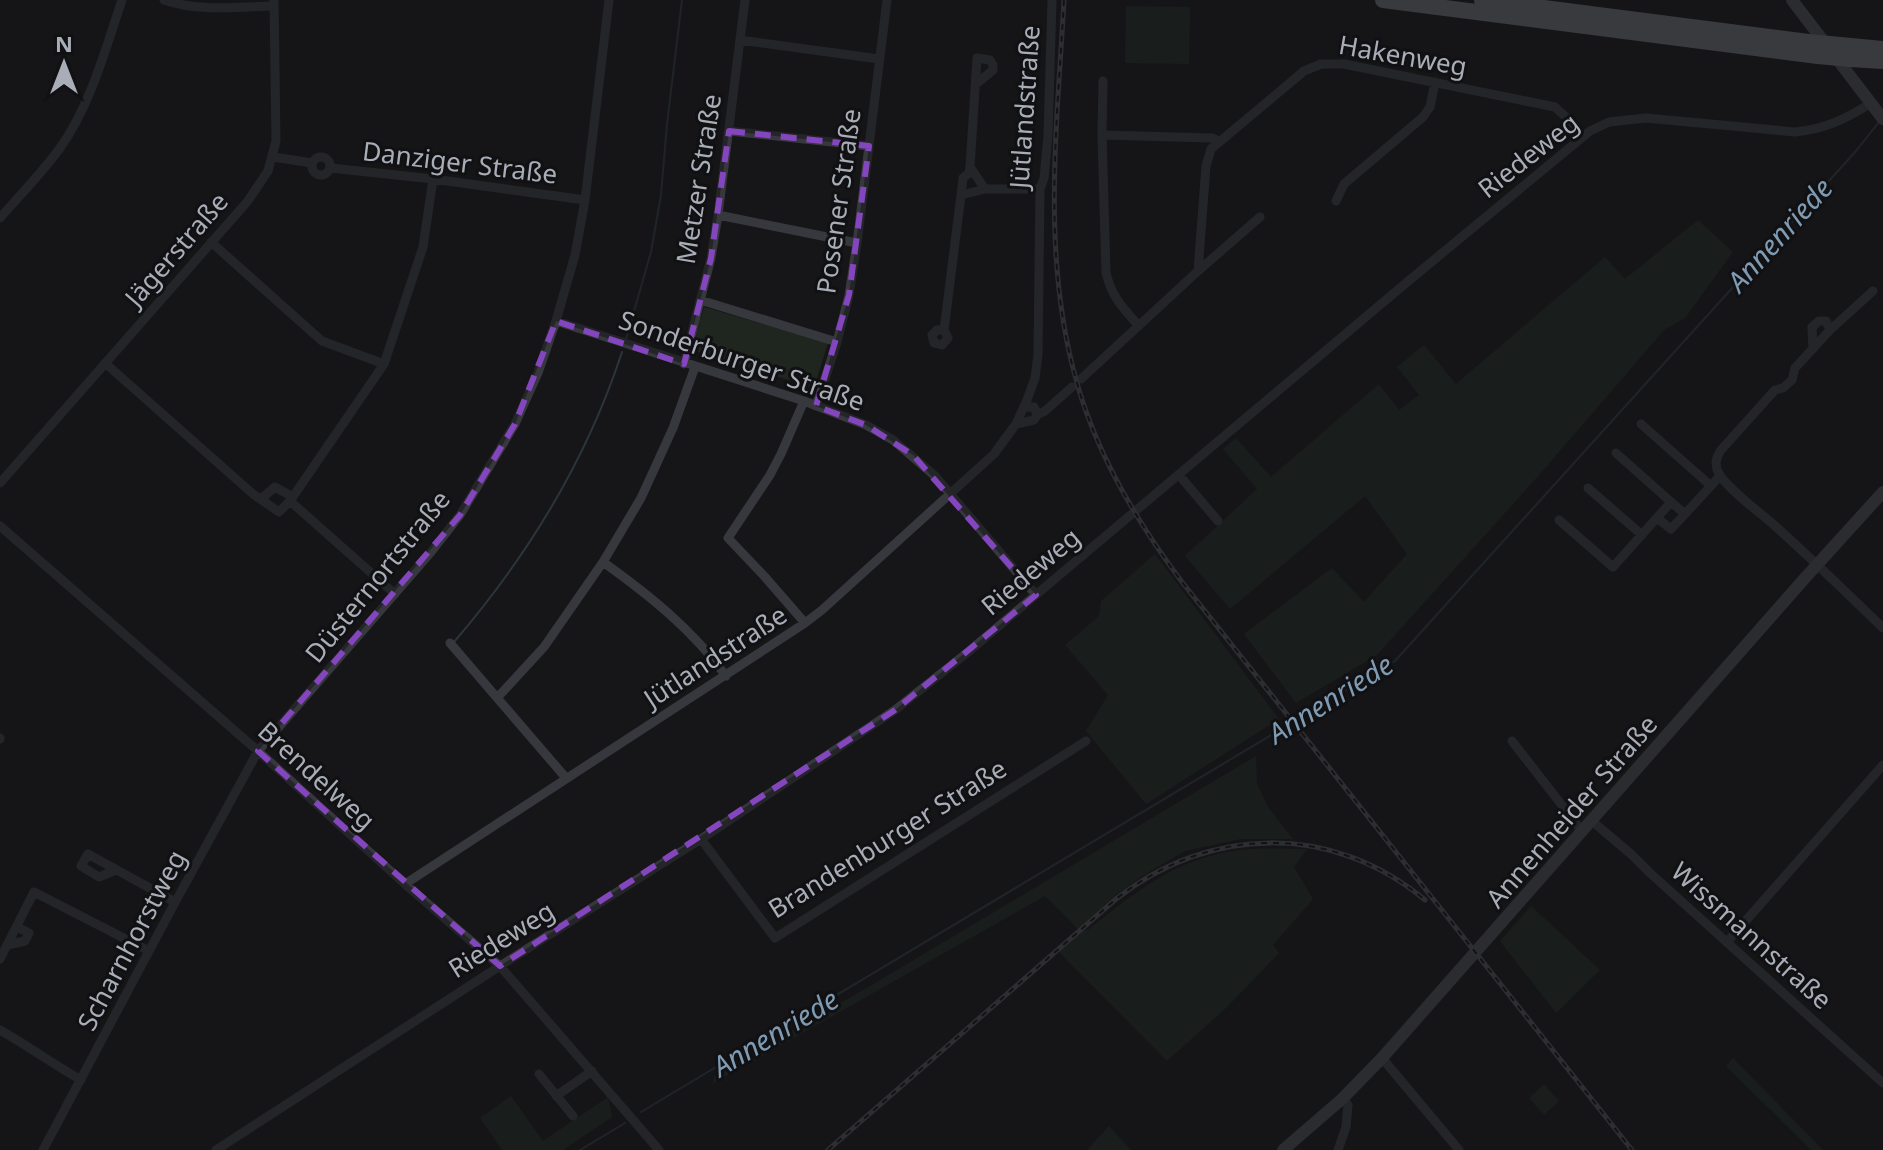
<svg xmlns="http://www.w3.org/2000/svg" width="1883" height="1150" font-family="'Noto Sans',sans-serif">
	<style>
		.green { fill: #1e261f }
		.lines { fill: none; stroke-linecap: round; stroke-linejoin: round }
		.stream { stroke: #2c353c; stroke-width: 2 }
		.street { stroke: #37383d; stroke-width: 9 }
		.secondary { stroke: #45474d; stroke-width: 12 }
		.highway { stroke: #63666e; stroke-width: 16 }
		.rail-casing { stroke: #4a4c52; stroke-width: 5 }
		.rail { stroke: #111113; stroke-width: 2; stroke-dasharray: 6; stroke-linecap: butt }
		.highway-bridge { stroke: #63666e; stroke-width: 16 }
		.marked { fill: none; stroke: #8446be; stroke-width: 6; stroke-dasharray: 16 10; stroke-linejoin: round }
		.labels { text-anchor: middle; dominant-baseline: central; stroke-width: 6; stroke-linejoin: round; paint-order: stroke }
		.street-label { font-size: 26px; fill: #a8adb8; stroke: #111113 }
		.water-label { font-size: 28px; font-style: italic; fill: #7f9bb3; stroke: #111113 }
	</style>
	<rect width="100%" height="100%" fill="#161618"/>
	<path class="green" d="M1126,6L1190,7L1189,64L1125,63Z
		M1698,220L1733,252L1685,318L1664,330L1540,474L1377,655L1296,703L1244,634L1332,568L1364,602L1407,554L1365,496L1230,609L1185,556L1257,489L1223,449L1236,438L1271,477L1379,384L1399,410L1419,395L1397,367L1424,345L1456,384L1605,257L1625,279Z
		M704,307L828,343L814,388L692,350Z
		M1155,554L1279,719L1146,804L1086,731L1108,695L1065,645L1099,616L1101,601Z
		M1256,756L1257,784L1268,807L1293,839H1241L1185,851L1139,878L1117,894L1078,929L1045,896L712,1084L715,1075L865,989Z
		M1307,849L1294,867L1313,899L1273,945L1279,953L1227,1007L1167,1061L1059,952L1080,932L1089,929C1136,892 1172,861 1233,851C1257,847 1283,849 1307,849Z
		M1531,906L1600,970L1556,1013L1500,941Z
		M1733,1058L1823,1150H1811L1726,1066Z
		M1544,1084L1559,1101L1544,1115L1529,1098Z
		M511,1096L543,1141L608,1097L612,1117L563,1150H502L480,1118Z
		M1109,1126L1131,1150H1087Z"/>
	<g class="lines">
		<path class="stream" d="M626,339L651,252L661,195L667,124L682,0
			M454,642C527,557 587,459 622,352
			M641,1112L1395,661L1856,151L1879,122
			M580,1150L625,1123"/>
		<path class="street" d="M164,0C198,12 238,7 274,6
			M740,40L879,59
			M1103,81L1102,135L1106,273C1112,297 1122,307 1138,325
			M975,85L993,70V65L990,60L977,58L970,167L985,189H1040
			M729,131L869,146
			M1102,135L1212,138L1219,141
			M312 166a9 9 0 1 1 18 0a9 9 0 1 1-18 0Z
			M273,157L312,163
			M331,168L433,179L585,200
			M961,195L963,178L969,173L970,167
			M1336,201L1344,184L1423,117L1430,107L1435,82
			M718,215L857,243
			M0,218C20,195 42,173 60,148C91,104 105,50 122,0
			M211,242L322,341L384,364
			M1198,271L1260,217
			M700,300L837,342
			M556,321L804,401L866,425L893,440L935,476L1036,595
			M944,330H937L932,335L934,343L942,345L948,338L944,330L961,195L985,189
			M1830,330L1873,291
			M1813,349L1812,327L1819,321H1826L1830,330L1795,368L1792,380L1783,388L1775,390L1721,450C1716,458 1714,465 1719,474C1729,490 1758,511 1774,525C1811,558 1847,593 1883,628
			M105,363L253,494L279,512L290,501L395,594
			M684,364L711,258L718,215L745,0
			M1081,379L1198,271L1206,166L1211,149L1304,71L1321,64H1344L1555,107L1568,119L1581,137
			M804,401L781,454L770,475L728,538L765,577L805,623
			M816,406L837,342L849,295L857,243L887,0
			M1037,415L1045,411L1072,387
			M1016,424L1034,420L1037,415L1034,407H1024
			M1641,424L1710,485
			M1616,453L1671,502
			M1179,475L1218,521
			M0,483L247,202L268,171L276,141L274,0
			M1588,488L1642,535
			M261,499L275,487L293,497
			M290,501L384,364L423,247L433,179
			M1657,518L1671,529L1685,514
			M1559,520L1613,567L1671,502L1685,514L1720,476
			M0,526L258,751L405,884L500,966L659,1150
			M603,562C649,595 693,630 726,676
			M450,643L566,778
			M498,697L544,647L603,562L641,498L673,428L695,367
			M0,738V739
			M1512,741L1582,831
			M1592,821L1632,855L1650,873L1883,1083
			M701,839L775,938L1086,741
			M116,870L99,877L81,866L88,854L175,902
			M405,884L805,623L822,610L994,454L1016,424L1027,400L1035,378L1038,355L1040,189L1044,178L1048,136L1052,0
			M1727,942L1883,765
			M7,945L25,941L29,933L17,927
			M0,959L34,892L149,951
			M0,1030C28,1046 53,1064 81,1080
			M1382,1058L1459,1150
			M539,1074L573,1116
			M556,1096L592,1071
			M43,1150L172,908L258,751L431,552L460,515L515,424L538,373L556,321L575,255L585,200L609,0
			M216,1150L500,966L701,839L895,710L968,652L1406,283L1590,131L1609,122L1646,118L1795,132C1825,129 1846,119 1871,103
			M1338,1150L1346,1127L1348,1105L1342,1099"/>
		<path class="secondary" d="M1792,0L1883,119
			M1283,1150L1342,1099L1382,1058L1805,578L1883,492"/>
		<path class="highway" d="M1383,0L1818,56
			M1482,0L1808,42
			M1840,45L1883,49
			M1850,59L1883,61"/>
		<defs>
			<path id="rail" d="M1064,0C1057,127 1041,258 1077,383C1097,455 1137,522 1182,582L1632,1150
				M828,1150L1116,899C1210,825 1332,823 1425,900"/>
		</defs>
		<use href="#rail" class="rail-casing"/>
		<use href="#rail" class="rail"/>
		<path class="highway-bridge" d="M1808,42L1840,45
			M1818,56L1850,59"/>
	</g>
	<path d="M0 0H1883V1150H0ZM729,131L869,146L849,295L816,406L866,425L913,455L1036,595L895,710L500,966L258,751L460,515L515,424L556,321L684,364L711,258Z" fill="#161618" fill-opacity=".55" fill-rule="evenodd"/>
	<path class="marked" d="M729,131L869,146L849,295L816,406L866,425L913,455L1036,595L895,710L500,966L258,751L460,515L515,424L556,321L684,364L711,258Z"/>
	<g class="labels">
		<g class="street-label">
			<text transform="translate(1403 55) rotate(10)">Hakenweg</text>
			<text transform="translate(1024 107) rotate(-86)">Jütlandstraße</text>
			<text transform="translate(1528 155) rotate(-38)">Riedeweg</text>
			<text transform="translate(460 162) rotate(7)">Danziger Straße</text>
			<text transform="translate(698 179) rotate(-81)">Metzer Straße</text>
			<text transform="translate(838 201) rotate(-82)">Posener Straße</text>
			<text transform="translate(176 249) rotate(-49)">Jägerstraße</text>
			<text transform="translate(742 360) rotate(19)">Sonderburger Straße</text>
			<text transform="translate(1030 571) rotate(-40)">Riedeweg</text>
			<text transform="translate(377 576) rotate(-51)">Düsternortstraße</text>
			<text transform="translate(715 656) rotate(-33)">Jütlandstraße</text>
			<text transform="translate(317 775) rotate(42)">Brendelweg</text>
			<text transform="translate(1571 811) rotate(-49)">Annenheider Straße</text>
			<text transform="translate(887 838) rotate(-32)">Brandenburger Straße</text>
			<text transform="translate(1752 935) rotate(42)">Wissmannstraße</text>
			<text transform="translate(501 939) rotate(-32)">Riedeweg</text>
			<text transform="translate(131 940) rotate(-62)">Scharnhorstweg</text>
		</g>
		<g class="water-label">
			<text transform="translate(1779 234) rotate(-48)">Annenriede</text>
			<text transform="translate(1330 698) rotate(-32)">Annenriede</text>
			<text transform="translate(775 1032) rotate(-31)">Annenriede</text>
		</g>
	</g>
	<g transform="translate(64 64)" stroke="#111113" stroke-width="6" paint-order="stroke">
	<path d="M0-6L14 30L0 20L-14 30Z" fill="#a8adb8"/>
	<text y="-12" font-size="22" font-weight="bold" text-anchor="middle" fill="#a8adb8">N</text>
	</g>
</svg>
